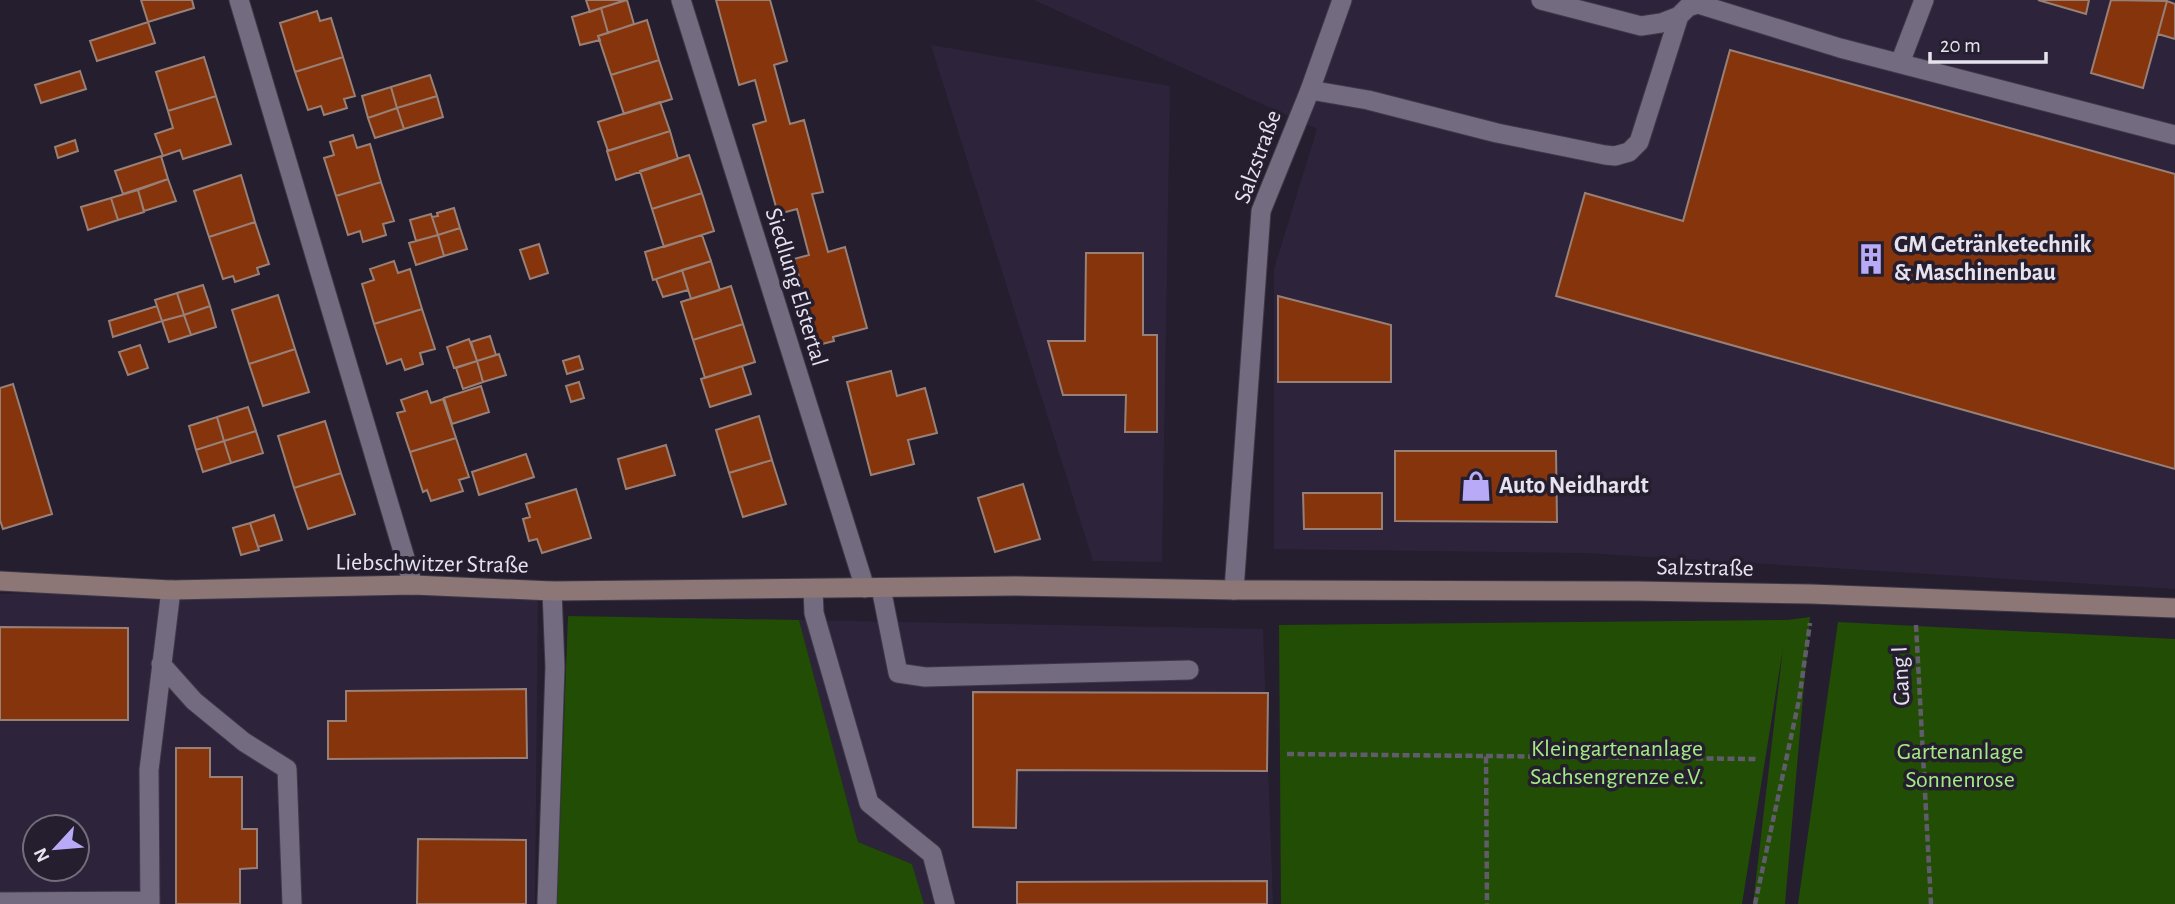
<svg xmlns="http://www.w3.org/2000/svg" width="2175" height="904" font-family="'Alegreya Sans',sans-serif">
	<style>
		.built { fill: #2d243b; fill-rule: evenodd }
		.green { fill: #224d04 }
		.building { fill: #85340c; stroke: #988077; stroke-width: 2 }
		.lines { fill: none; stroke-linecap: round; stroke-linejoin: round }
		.service-casing { stroke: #3e3846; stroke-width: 21 }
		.minor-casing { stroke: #3e3846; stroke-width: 21 }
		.secondary-casing { stroke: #3e3846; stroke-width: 21 }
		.path { stroke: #615c6b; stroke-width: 4.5; stroke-dasharray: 7 3.5; stroke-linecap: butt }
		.service { stroke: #736c81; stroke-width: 19 }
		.minor { stroke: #736c81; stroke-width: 19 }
		.secondary { stroke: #8c7676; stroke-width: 19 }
		.labels { text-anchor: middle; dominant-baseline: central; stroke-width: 7; stroke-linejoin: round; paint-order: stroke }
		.street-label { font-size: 24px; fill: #e6e2ee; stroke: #241e2f }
		.poi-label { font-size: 24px; font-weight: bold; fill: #e6e2ee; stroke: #241e2f; text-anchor: start }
		.park-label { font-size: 24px; fill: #a4ea84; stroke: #241e2f }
	</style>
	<rect width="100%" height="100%" fill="#241e2f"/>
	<path class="built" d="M1034,0H2175V589L1586,553L1274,549V269L1317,129Z
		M931,45L1170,86L1162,562L1093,561Z
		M413,585L538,590L535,904H0V594ZM35,827H77V869H35Z
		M799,620L1263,629L1273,904H924L912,864L858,842Z"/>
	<path class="green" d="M568,616L799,620L858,842L912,864L924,904H557Z
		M1810,617L1785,904H1753L1783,648L1742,904H1281L1279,625L1787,620Z
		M1838,622L2175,639V904H1798Z"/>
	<path class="building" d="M141,0H192L194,8L148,22Z
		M586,0H625L590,12Z
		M627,0L634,24L608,33L601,8Z
		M716,0H770L787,61L774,65L790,124L804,120L823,192L812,194L828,252L845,247L867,328L833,337L834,341L818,345L794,259L809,255L797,209L778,214L753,125L766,121L755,80L739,85Z
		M2038,0H2089L2086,14Z
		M2111,0L2167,1L2143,88L2091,73Z
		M2167,1L2175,4V39L2158,34Z
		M601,8L608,33L598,36L600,40L580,45L572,17Z
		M317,11L320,21L331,18L343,57L295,72L280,23Z
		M647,20L659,60L611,75L598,36Z
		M148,22L155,43L97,61L90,41Z
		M1730,50L2175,174V469L1556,296L1585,193L1683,221Z
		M204,57L216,96L168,111L156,72Z
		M343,57L355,96L344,99L347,108L324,115L321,106L308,110L295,72Z
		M659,60L672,99L624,114L611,75Z
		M80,71L86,89L41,103L35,85Z
		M430,75L437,96L397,108L391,87Z
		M391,87L397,108L368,118L362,96Z
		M216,96L231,144L183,159L180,150L163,156L155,134L173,128L168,111Z
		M437,96L443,117L404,129L397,108Z
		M660,102L670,131L608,151L598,122Z
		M397,108L404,129L375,138L368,118Z
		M670,131L678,159L616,180L607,151Z
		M353,135L357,148L370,144L381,182L336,196L324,158L334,155L330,142Z
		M75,140L78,151L58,158L55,147Z
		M689,155L702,193L652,209L640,171Z
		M161,156L168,179L123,194L115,171Z
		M241,175L255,222L209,237L194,191Z
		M168,179L176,201L144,211L138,190Z
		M381,182L394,221L383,224L386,235L363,242L360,231L348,235L336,196Z
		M138,190L144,212L118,220L111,198Z
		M702,193L714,231L664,247L652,209Z
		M111,198L118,220L88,230L81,207Z
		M454,208L460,228L438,235L432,217L438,216L437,213Z
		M431,214L438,235L416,241L410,220Z
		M255,222L269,264L257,268L259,274L235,282L233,276L223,279L209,237Z
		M460,228L467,249L444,256L438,235Z
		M438,235L444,256L416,265L409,243Z
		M702,235L711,261L653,280L645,252Z
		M539,244L548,273L530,279L520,250Z
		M1086,253H1143V335H1157V432H1125L1126,395H1063L1048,341H1085Z
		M394,261L398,273L410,269L422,309L374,324L362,284L374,280L370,269Z
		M711,261L720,290L691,299L682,270Z
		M682,270L688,290L663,297L656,279Z
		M203,285L210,306L184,315L177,293Z
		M731,286L743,324L693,340L681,302Z
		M177,293L184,315L162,321L155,300Z
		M278,295L295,349L249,364L232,310Z
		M1278,296L1391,325V382H1278Z
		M157,306L162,321L113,337L109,321Z
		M210,306L216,327L191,335L184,315Z
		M422,309L435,349L420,353L423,364L405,370L401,359L387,364L374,324Z
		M184,315L191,335L169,342L162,321Z
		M743,324L755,362L705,378L693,340Z
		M490,336L496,355L477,361L471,342Z
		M469,339L477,361L454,368L447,347Z
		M140,345L148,368L128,375L119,352Z
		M295,349L309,392L263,406L249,364Z
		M499,354L506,375L483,382L477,361Z
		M579,356L583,369L567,374L563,361Z
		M477,361L483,382L463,389L456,368Z
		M742,366L751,394L710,407L701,379Z
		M891,371L897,396L925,388L937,433L908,440L914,464L871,475L847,382Z
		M579,382L584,398L571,402L566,386Z
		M13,384L52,514L3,529L0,520V388Z
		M481,386L489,412L452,424L444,398Z
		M427,391L431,403L443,399L456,438L410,452L397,413L405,411L401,400Z
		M248,407L256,431L224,441L217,417Z
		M759,416L772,460L729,473L716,430Z
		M217,417L224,441L196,450L189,426Z
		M325,421L341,473L294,488L278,436Z
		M256,431L263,453L231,463L224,441Z
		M456,438L469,477L459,480L463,491L431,501L427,490L423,492L410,452Z
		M224,441L231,463L203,472L196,450Z
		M666,445L675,475L626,489L618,459Z
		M1395,451H1556L1557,522L1395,521Z
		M526,454L534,477L479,495L472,472Z
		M772,460L786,504L743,517L729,473Z
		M341,473L355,514L308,529L294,488Z
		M1023,484L1040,539L995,552L978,498Z
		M576,489L591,538L542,553L537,539L529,541L523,519L530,517L526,504Z
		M1303,493H1382V529H1304Z
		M274,515L282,540L258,547L250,523Z
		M250,523L259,550L241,555L233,528Z
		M0,627L128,628V720H0Z
		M526,689L527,758L328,759V721H346V691Z
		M973,692L1268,693L1267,771L1017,770L1016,828L973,827Z
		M176,748H210V777H242V829H257V868L240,869V904H176Z
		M418,839L526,840V904H417Z
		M1267,881V904H1017V882Z"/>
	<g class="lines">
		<defs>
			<path id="service" d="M1541,0L1641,26L1661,23L1679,16L1688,7L1698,4L1840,48L2175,135
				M1900,63L1924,0
				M1310,90L1368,100L1497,133L1605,155L1615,156L1629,152L1639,142L1679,16
				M881,588L898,673L925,677L1189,670
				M813,589L814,613L869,803L932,854L945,904
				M161,664L194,701L244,742L287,769L292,904
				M0,902L150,901
				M150,904L149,770L171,590
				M547,904L555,667L552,591"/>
			<path id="minor" d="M239,0L413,585
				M681,0L865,588
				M1234,590L1261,211L1310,90L1342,0"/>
			<path id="secondary" d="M0,581L171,590L413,585L552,591L1014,586L1234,590L1637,591L1811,594L2175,608"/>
		</defs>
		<use href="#service" class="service-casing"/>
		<use href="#minor" class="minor-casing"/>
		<use href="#secondary" class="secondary-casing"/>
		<path class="path" d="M1916,625L1931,904
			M1287,754L1486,756L1487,904
			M1486,756L1756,759
			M1755,904L1799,700L1810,623"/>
		<use href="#service" class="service"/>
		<use href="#minor" class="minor"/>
		<use href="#secondary" class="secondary"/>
	</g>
	<defs>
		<symbol id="building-bare" viewBox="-9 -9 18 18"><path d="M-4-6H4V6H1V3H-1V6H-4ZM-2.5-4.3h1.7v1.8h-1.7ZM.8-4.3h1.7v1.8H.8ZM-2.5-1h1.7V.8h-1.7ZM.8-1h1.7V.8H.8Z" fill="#b9aaf7" stroke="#241e2f" stroke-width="2.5" paint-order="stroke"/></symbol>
		<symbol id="shop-bare" viewBox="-9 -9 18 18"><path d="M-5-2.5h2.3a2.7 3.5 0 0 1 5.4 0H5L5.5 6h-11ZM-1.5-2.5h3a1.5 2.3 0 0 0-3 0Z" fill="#b9aaf7" stroke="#241e2f" stroke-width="2.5" paint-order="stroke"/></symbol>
	</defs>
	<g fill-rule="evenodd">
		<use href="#building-bare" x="1849" y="237" width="44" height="44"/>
		<use href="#shop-bare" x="1454" y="464" width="44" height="44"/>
	</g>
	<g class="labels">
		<g class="street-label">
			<text transform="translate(1258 157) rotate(-70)">Salzstraße</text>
			<text transform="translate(796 287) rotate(73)">Siedlung Elstertal</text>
			<text transform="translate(432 564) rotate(1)">Liebschwitzer Straße</text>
			<text transform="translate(1705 568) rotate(1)">Salzstraße</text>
			<text transform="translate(1901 676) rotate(-93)">Gang I</text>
		</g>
		<g class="poi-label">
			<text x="1894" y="245">GM Getränketechnik<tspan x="1894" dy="28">&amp; Maschinenbau</tspan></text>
			<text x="1499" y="486">Auto Neidhardt</text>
		</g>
		<g class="park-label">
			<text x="1617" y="749">Kleingartenanlage<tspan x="1617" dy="28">Sachsengrenze e.V.</tspan></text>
			<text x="1960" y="752">Gartenanlage<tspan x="1960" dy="28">Sonnenrose</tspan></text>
		</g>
	</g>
	<g transform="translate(56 848) rotate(244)"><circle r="33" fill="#241e2f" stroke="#726c7b" stroke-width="2"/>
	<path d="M0-5L12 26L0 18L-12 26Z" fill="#b9aaf7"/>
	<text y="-10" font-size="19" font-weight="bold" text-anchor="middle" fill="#e6e2ee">N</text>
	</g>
	<path d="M1930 52v10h116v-10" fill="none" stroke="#e6e2ee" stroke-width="3.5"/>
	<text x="1940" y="52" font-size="21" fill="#e6e2ee" stroke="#241e2f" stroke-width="5" paint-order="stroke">20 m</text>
</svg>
